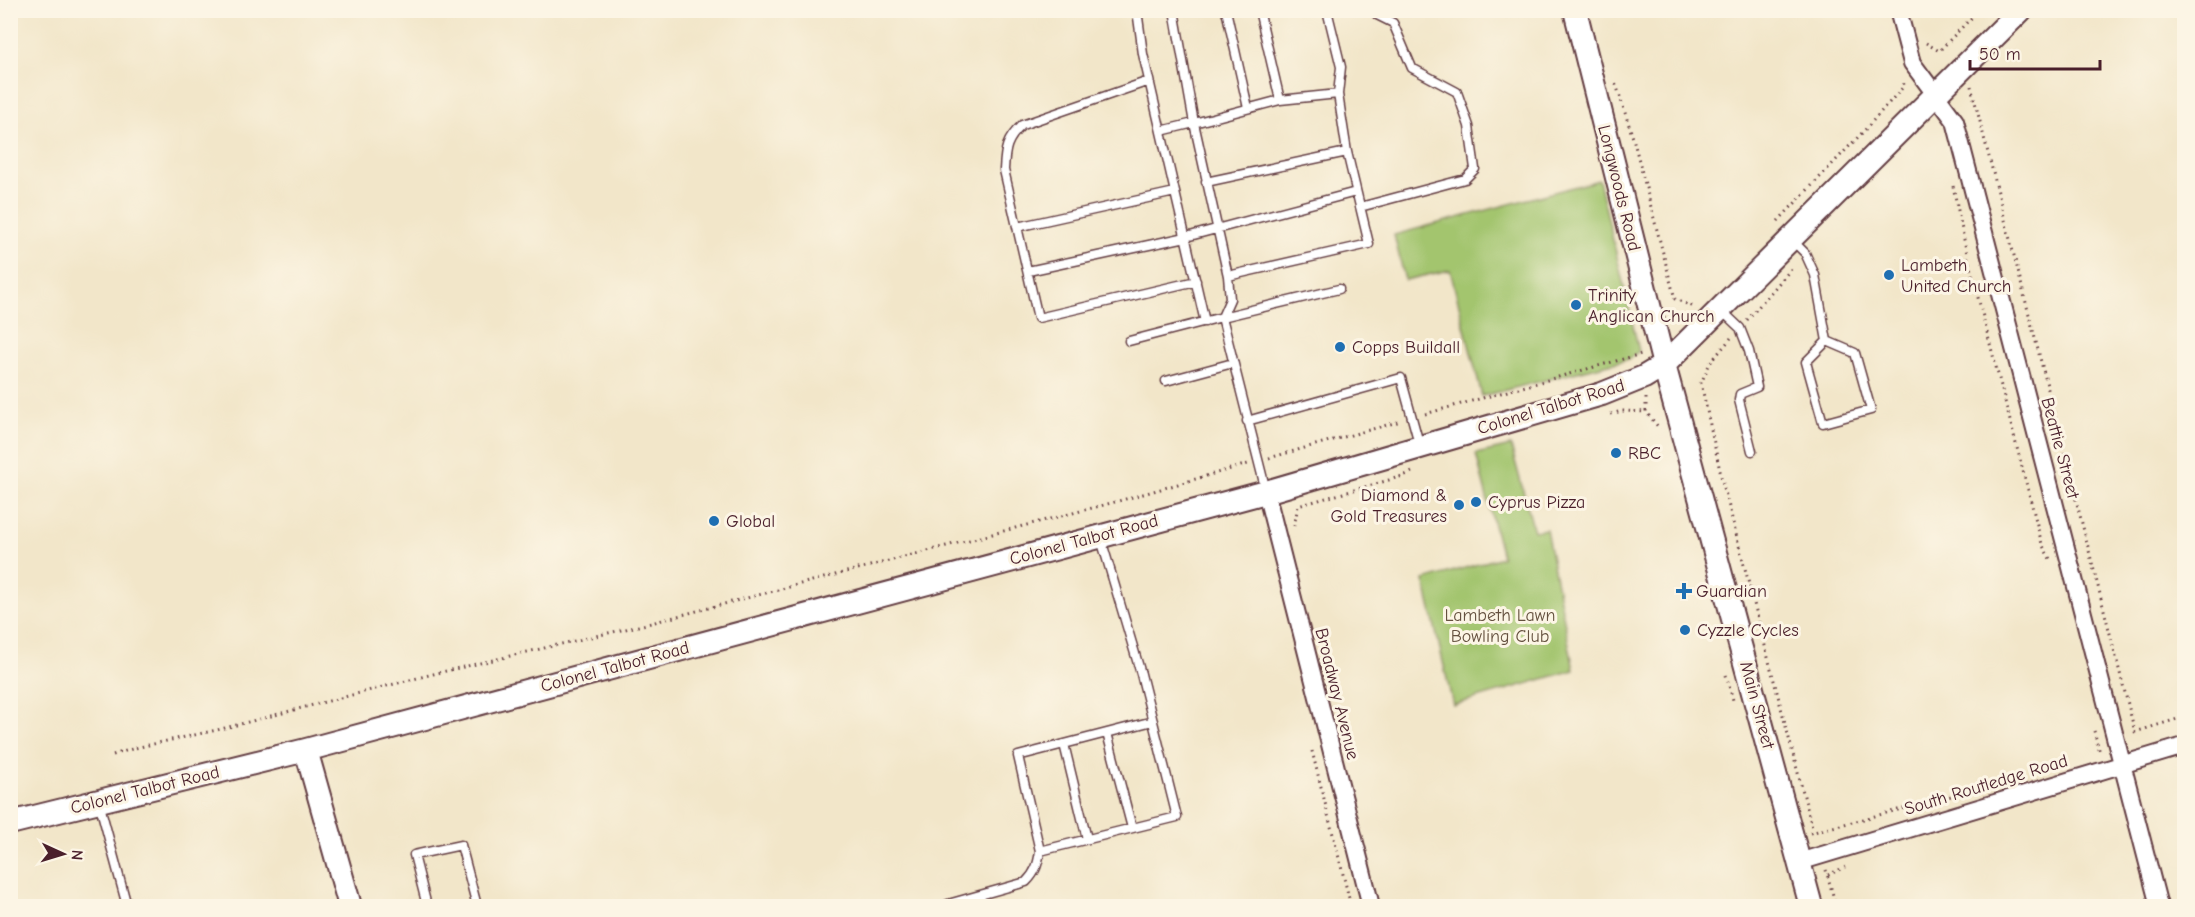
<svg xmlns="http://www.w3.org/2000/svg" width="2195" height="917" font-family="'Comic Neue',sans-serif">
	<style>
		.green { fill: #a3c56e; stroke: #76724c; stroke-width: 1.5 }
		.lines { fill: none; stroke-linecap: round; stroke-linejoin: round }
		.lane-casing { stroke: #633d43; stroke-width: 11 }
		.street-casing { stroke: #633d43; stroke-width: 20 }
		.secondary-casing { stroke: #633d43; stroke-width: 26 }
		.path { stroke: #633d43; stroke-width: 3; stroke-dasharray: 1.5 4.5; stroke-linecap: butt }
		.lane { stroke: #fff; stroke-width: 8 }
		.street { stroke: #fff; stroke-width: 16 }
		.secondary { stroke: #fff; stroke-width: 22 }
		.poi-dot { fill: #1f6fb2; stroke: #fcf5e5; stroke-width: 2 }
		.labels { text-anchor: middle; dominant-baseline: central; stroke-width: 6; stroke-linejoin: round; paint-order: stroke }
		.street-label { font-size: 18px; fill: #4a1f2b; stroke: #fcf5e5 }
		.poi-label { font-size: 18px; fill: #4a1f2b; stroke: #fcf5e5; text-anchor: start }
		.park-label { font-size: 18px; fill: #65513f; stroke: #fcf5e5 }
	</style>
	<rect width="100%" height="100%" fill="#fcf5e5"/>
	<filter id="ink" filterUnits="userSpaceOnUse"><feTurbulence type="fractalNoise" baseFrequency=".0167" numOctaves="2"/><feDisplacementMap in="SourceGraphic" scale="12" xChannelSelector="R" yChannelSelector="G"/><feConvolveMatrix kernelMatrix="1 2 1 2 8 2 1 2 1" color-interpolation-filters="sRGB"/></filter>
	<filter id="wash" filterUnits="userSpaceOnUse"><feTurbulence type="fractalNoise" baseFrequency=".008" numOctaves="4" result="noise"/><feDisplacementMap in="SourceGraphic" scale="24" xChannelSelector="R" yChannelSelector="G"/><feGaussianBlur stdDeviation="1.35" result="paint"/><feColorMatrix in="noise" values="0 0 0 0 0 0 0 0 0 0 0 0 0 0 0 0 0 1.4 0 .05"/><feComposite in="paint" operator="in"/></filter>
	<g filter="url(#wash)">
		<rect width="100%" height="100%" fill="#f2e6c9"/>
		<path class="green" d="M1599,180L1639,351L1629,359L1482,396L1450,270L1405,280L1394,235Z
			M1511,446L1534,531L1546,529L1574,670L1453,705L1424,580L1502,557L1476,454Z"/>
	</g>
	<g filter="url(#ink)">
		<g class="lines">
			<defs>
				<path id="lane" d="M1137,10L1143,54L1205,322
					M1226,10L1248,108
					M1327,10L1341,67L1338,94
					M1149,81L1022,125C1006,140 1005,149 1004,170L1038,318L1196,281
					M1161,131L1194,123L1174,10
					M1206,182L1347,152
					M1360,207L1465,179L1475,169L1469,126L1457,92L1412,68L1393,23L1377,15L1376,10
					M1017,227L1175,192
					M1791,239L1805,253L1815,275L1827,341L1806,362L1823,423L1871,410L1855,353L1827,341
					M1028,271L1186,237L1356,192
					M1228,276L1369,244L1347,152L1338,94L1280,100
					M1721,310L1740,328L1749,351L1757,387L1740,394L1739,400L1752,451
					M1222,317L1230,299L1228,276L1194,123L1280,100L1259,10
					M1222,317L1339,289
					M1129,341L1222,317L1266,491
					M1166,381L1233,363
					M1247,421L1401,378L1420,447
					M1101,539L1141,674L1177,817L1040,851L1018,756L1153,721
					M1107,733L1132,828
					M1064,744L1087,839
					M99,802L127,906
					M427,906L414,855L461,845L477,906
					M949,906L948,904L1026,882C1036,872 1038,864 1040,851"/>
				<path id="street" d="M1898,10L1912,63L1955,121L2159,906
					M1266,492L1371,906
					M1799,862L2184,746"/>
				<path id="secondary" d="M1575,10L1664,365L1811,906
					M306,750L350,906
					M10,823L306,750L1266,492L1602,394L1644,377L1664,365L2021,10"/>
			</defs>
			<use href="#lane" class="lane-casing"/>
			<use href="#street" class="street-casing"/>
			<use href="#secondary" class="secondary-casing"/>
			<path class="path" d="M2182,10L2184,21
				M1926,43L1939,51L1979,10
				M1616,84L1633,138L1675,299L1694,307
				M1971,86L2135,732L2184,717
				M1953,186L1968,259L2042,544L2050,559
				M1778,221L1862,133L1904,86L1903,79
				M1747,320L1792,268
				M1731,338L1710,363L1701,383L1722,480L1812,827
				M1646,398V412L1660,429
				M1425,414L1641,354
				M1611,414L1622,411L1646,412
				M1269,458L1401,421
				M1294,526L1298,506L1403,476L1412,472
				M1726,675L1733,700
				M2094,731L2100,753
				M1312,751L1351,906
				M113,755L135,748L217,730L429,675L651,623L1115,502L1248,464
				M1810,833L1978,789
				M1826,870L1836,906
				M1828,875L1845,867"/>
			<use href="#lane" class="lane"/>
			<use href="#street" class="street"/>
			<use href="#secondary" class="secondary"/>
		</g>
	</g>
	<g class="poi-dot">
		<circle cx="1889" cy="275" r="6"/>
		<circle cx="1576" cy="305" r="6"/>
		<circle cx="1340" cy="347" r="6"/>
		<circle cx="1616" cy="453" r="6"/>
		<circle cx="1476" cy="502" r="6"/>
		<circle cx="1459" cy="505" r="6"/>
		<circle cx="714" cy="521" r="6"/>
		<path d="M1681 582h6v6h6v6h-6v6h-6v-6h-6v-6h6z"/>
		<circle cx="1685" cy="630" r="6"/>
	</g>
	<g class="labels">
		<g class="street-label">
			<text transform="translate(1619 188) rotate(76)">Longwoods Road</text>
			<text transform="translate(1551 407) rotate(-17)">Colonel Talbot Road</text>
			<text transform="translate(2060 448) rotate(75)">Beattie Street</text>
			<text transform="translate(1084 540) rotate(-15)">Colonel Talbot Road</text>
			<text transform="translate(615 667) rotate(-15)">Colonel Talbot Road</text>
			<text transform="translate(1337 694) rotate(76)">Broadway Avenue</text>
			<text transform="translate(1757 705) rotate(75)">Main Street</text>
			<text transform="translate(1986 785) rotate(-17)">South Routledge Road</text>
			<text transform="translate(145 790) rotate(-14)">Colonel Talbot Road</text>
		</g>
		<g class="poi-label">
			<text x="1901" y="265">Lambeth<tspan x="1901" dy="21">United Church</tspan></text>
			<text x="1588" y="295">Trinity<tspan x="1588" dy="21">Anglican Church</tspan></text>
			<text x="1352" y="347">Copps Buildall</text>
			<text x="1628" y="453">RBC</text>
			<text x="1447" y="495" text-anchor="end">Diamond &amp;<tspan x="1447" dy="21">Gold Treasures</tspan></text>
			<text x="1488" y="502">Cyprus Pizza</text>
			<text x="726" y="521">Global</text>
			<text x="1696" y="591">Guardian</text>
			<text x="1697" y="630">Cyzzle Cycles</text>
		</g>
		<g class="park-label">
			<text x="1500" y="615">Lambeth Lawn<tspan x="1500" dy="21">Bowling Club</tspan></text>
		</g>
	</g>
	<rect width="2195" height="917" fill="none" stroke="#fcf5e5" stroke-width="36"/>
	<g transform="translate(63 854) rotate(94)" stroke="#fcf5e5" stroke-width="4.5" paint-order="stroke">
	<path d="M0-4.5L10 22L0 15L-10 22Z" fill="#4a1f2b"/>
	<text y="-9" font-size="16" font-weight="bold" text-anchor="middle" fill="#4a1f2b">N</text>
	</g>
	<path d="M1970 60v9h130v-9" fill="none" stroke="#4a1f2b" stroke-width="3"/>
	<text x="1979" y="60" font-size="18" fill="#4a1f2b" stroke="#fcf5e5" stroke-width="4.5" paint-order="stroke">50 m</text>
</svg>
